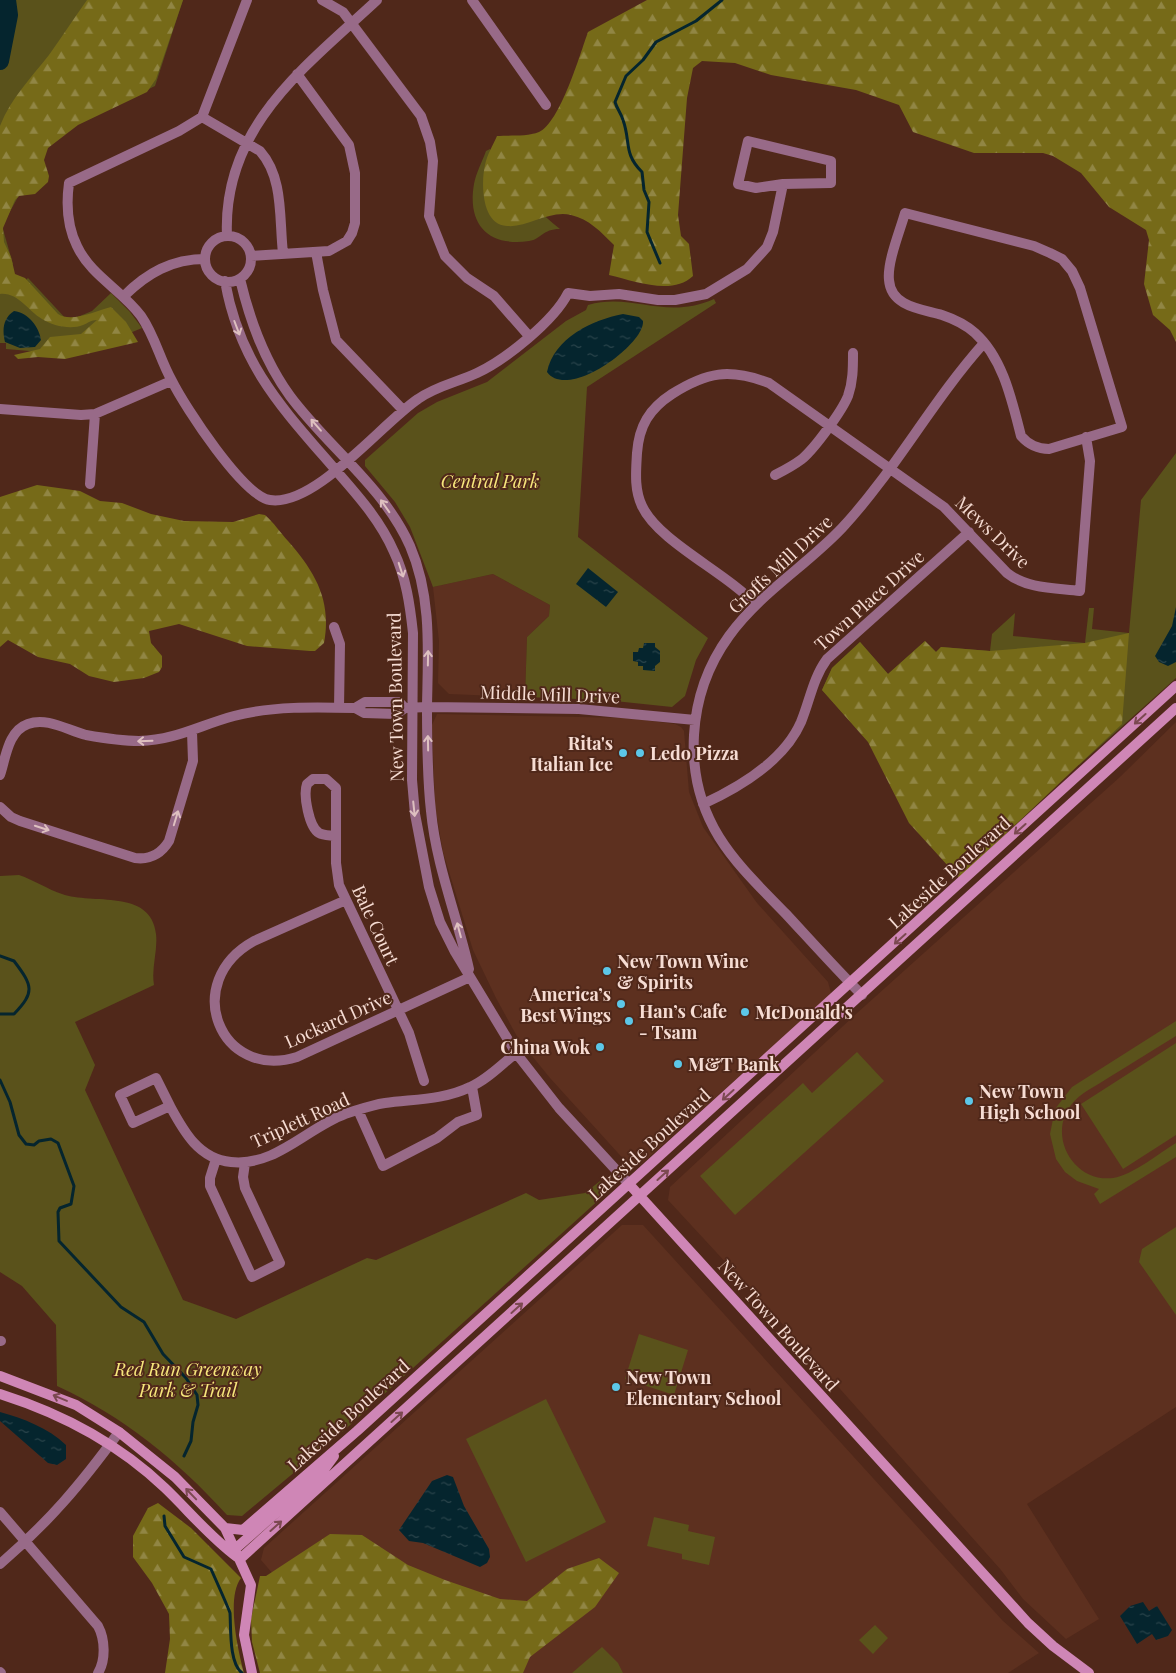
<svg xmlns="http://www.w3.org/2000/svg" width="1176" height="1673" font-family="'Playfair Display',serif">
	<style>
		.built { fill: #5d301f }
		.green { fill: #5a521b }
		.forest { fill: url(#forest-firs) }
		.water { fill: url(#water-ripples) }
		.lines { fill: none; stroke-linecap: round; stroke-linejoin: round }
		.stream { stroke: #05252e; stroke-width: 3 }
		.river { stroke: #05252e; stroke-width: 18 }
		.street { stroke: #986a88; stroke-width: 10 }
		.secondary { stroke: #cf86b6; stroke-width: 10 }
		.oneway { stroke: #dec0c0 }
		.oneway2 { stroke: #7c4951 }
		.poi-dot { fill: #5cc7e8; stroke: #50281a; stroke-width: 2 }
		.labels { text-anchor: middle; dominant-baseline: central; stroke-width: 4; stroke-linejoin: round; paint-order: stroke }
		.park-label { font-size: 18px; font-style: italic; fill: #f7e77c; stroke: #50281a }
		.street-label { font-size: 18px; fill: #f6dcd3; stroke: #50281a }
		.poi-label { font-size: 18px; font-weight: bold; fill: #f6dcd3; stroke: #50281a; text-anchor: start }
	</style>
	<defs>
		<pattern id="forest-firs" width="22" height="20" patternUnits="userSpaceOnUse" patternTransform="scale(1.25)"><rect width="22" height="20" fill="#766a18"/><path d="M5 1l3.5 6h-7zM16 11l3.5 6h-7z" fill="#918644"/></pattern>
		<pattern id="water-ripples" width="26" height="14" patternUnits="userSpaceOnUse" patternTransform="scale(1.25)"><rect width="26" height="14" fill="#05252e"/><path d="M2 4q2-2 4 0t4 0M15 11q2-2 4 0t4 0" fill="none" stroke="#2a444b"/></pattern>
	</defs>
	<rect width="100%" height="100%" fill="#50281a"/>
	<path class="built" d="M493,574L550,605L549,616L527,637L525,697L449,694L438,683L439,641L433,587Z
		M437,714L627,718L675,724L681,727L684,731L689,792L703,827L757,903L828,982L831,993L828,997L639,1166L628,1164L550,1078L519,1040L496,998L473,950L443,852L435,806L432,725Z
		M1176,722V1407L1027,1504L1099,1619L1066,1639L1023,1599L1001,1570L777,1318L668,1200L670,1187L856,1014L1120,777Z
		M622,1225H643L1003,1621L1039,1653L1008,1673H262L280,1582L261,1560L264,1548Z"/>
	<path class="green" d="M0,0H183L155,86L51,137L2,226L13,264L0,275Z
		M490,149C511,179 532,207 560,229C542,229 542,239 529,241C488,247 467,224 474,184C476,173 482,162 486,151Z
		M0,277L14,292L28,278L68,321L92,311L111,293L130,312L142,328L77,355L6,349V343H0Z
		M714,299L716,303L587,387L578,537L708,638L696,660L685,696L672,707L605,700L525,697L527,637L549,616L550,605L493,574L433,587L410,527L395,502L365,466V460L418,413L437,402L487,382L566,321L586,310L588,305C633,292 665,321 714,299Z
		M1176,453V678L1079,765L898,775L822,690L832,668L860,642L888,674L925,641L936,652L941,647L990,651L992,634L1015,613L1013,636L1085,643L1089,608H1094L1092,629L1129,633L1141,500Z
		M19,875C34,880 47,889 62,894C92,905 151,888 156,934C158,951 151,968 154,985L75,1022L95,1065L85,1090L183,1300L236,1319L367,1258L376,1260L526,1193L539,1200L585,1193L600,1181L602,1184V1197L339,1435L242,1516L227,1515C178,1461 123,1416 57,1386L56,1325L22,1286L0,1272V876Z
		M1176,1021V1036C1153,1050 1131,1064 1108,1078C1096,1086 1080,1093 1071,1105C1047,1136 1074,1183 1113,1178C1133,1175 1159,1153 1176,1143V1157L1100,1204L1094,1194L1099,1189L1077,1181L1065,1172L1056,1159L1050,1134L1055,1109L1072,1087Z
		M1176,1043V1135L1123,1169L1081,1104Z
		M857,1052L884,1081L735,1215L700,1176L803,1083L812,1093Z
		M1176,1227V1315L1139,1262L1142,1249Z
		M639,1334L688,1350L674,1395L625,1379Z
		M546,1399L606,1522L526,1562L466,1439Z
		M654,1517L689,1525L688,1531L715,1537L709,1565L682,1559V1554L647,1546Z
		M875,1625L888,1638L873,1654L859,1640Z
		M602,1647L618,1663L623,1673H572Z"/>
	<path class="forest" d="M87,0H183L156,79L147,92L78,125L48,148L44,160L49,176L48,182L35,194L19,196L15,200L3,228L4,242L11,257L15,274L25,278L58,314C71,323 96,311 111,307L126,322L138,342L65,359L38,357L18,359L14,355L40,349L50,337L81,334L97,320C91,320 88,323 83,325C71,330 53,326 42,319C28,311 18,292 0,294V126C11,98 31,78 49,55C62,37 74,18 87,0Z
		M647,0H1176V342L1170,330L1153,315L1144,284L1149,240L1146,230L1109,207L1081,173L1053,156L1043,153H974L913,132L899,105L856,90L771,75L735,63L702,61L693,68L687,98L678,215L681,236L689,244L693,276C672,296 635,281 609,275L614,245C601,232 589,219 571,215C549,210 527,228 507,226C481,225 481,182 485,165C487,155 493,145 497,136C509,135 527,137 539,132C560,123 580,54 588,32Z
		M37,485L80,491L100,501L122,503L151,514L184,521L233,522L259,514L265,515C274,523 280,532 288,541C315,572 332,600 324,643L315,651H310L247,646L179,624L149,631L151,643L162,656V667L159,672L144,678L114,682L89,676L70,664L38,657L8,640L0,647V497Z
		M1129,633L1122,724L959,878L909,823L868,742L822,690L832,668L860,642L888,674L925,641L936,652L941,647L990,651L1085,643Z
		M158,1503L191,1528L241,1578C226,1598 238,1650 244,1673H165L170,1639L169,1614L152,1583L133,1557V1536L148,1508Z
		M330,1534L362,1535L408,1565L445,1580L500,1599L527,1601L567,1569L599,1558L619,1573L595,1607L530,1657L523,1673H260L252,1642L251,1619L260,1576H266Z"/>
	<path class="water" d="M14,311C29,313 39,327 41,340L35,347L20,348L5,342C2,330 3,318 14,311Z
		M623,314L639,317L643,321C645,344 568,401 547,372C554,338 592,320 623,314Z
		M588,568L618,592L606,607L576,584Z
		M1176,607V662L1168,666L1159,662L1155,656L1172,626Z
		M644,643H655V647L660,651V662L655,666V671L643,670V666H638V662L633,661V652H638L639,648H643Z
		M0,1412C22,1418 49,1428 66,1445V1459L57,1465L48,1463L0,1421Z
		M447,1475L453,1477L464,1506L489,1549L490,1557L487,1563L480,1567L423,1543L409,1541L399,1530L432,1481Z
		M1143,1602L1149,1611L1157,1606L1172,1630L1168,1636L1156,1640L1152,1634L1137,1644L1120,1616L1130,1606Z"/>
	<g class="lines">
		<path class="stream" d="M660,263L647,232L649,202L644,190L642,172C623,153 631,142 623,120C621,113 617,109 615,102L626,76L643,60L656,42L696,21L722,0
			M0,956L14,961C33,986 35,992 14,1014H0
			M0,1080L10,1102L19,1135L26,1144L34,1145L39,1141L51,1139L58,1143L74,1186L71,1204L60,1208L58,1212L59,1241L121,1307L144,1322L163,1354L186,1378L197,1395L198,1405L193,1422L191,1441L184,1456
			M164,1516L165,1526L184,1557L211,1569C214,1576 229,1609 230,1613C231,1629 229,1663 242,1673"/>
		<path class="river" d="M0,61L9,15L7,0"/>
		<path class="street" d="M247,0L202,117L260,151C284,178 279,219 283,253
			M322,0L343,12L421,116L430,142L433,161L429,216L445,256L467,278L494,296L529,336
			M472,0L546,105
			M202,117L179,131L69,183C66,205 67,226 77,246C91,276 122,290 141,316C155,336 160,360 172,381C185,407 243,496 270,500C315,507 382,423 418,399C436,386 458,382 477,373C505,360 554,321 568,293L590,296L619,294L658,300H675L706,294L747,269L767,247L773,232L783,184L756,188L738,184L748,141L831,161V183L783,184
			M905,213L1034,246L1050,253L1062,259L1072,271L1080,288L1122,427L1049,449C1037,449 1029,445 1021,436C1012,401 1003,358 975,333C966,325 954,319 942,315C922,309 891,307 889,280C887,262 900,231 905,213Z
			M227,236C222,127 305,67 377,0
			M205 259a23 23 0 1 1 46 0a23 23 0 1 1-46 0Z
			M316,252L323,290L336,340L403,410
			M251,256L329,251L347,241L352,233L355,223V173L349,145L297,74
			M240,279C250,321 264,360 290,396C327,446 384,487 410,546C432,597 428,651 427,706C427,741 427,776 431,811C436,865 457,916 469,969
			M225,281C240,367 285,411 339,474C360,498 381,522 394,552C406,577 410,605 413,633L412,780L415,814L429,887L440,922L455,952L516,1053L559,1108L629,1184
			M124,296C147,273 172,259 205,259
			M0,409L81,415L95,414L171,381
			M775,475C785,470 794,465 802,459C815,448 842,411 848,396C853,382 853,368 853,353
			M90,484L95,414
			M756,605C726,572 659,542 642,506C634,489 636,471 637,453C639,426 649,409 672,394C707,372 729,368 769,383L944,507L1007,573C1027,589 1055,588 1080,591L1090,461L1086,437
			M334,627L340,644L339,708
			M355,708L364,713L396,714L405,708L427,707L579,709L695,720
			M0,775C6,757 8,731 28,724C47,717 67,730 86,735C103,738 121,741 139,741C176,740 200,725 234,716C272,706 315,707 355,708L365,702H399L405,708
			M703,804C740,787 784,761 801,722C810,700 813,678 827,659L969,532
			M0,807L11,817L20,821L135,858C150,860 161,854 169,841L193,761L192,732
			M336,836C330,835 324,836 319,833C309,827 303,795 307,784L313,779H326L336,788V863L339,885L409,1033L424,1081
			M346,900L254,941C180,982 220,1081 297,1057L470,977
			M862,995C836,969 811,941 786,914C763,890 737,866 719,837C681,775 687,694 729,636C760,593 806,566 842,528C895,471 932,401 984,343
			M170,1106L156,1078L120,1095L133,1123L170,1106C184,1132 199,1159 231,1162C275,1167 307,1128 345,1114C358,1110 371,1105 385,1103C413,1099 444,1100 470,1087C487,1080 502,1064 516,1053
			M358,1110L383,1166L437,1138L458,1122L477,1115L472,1087
			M216,1159L210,1178V1186L252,1277L280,1263L245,1188L243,1177L245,1163
			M0,1341H1
			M0,1512L98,1626C105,1639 106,1660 98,1673
			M0,1564C49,1522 81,1484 119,1432
			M0,1672L1,1673"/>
		<path class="secondary" d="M629,1184L1028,1623L1053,1646L1089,1673
			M0,1376L76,1405L119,1432L175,1477L225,1528L251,1585L244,1635L252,1673
			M0,1394C60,1413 119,1444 165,1488C189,1511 210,1537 237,1557
			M225,1528L243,1530L357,1431L1176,686
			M234,1550L323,1471L334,1456
			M240,1559L1176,708"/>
	</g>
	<defs><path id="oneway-shaft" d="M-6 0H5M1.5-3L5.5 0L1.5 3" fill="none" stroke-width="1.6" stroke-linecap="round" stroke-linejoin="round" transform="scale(1.25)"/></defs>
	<g class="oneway">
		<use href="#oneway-shaft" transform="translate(237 328) rotate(69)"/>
		<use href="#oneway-shaft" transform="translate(316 425) rotate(-131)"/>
		<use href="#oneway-shaft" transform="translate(385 506) rotate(-125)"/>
		<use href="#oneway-shaft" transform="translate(401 570) rotate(72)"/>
		<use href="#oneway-shaft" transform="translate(428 658) rotate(-89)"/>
		<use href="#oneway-shaft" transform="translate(145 741) rotate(178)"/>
		<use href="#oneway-shaft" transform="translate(428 743) rotate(-91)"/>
		<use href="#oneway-shaft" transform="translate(414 809) rotate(84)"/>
		<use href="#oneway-shaft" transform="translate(176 818) rotate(-73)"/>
		<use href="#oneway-shaft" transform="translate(42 828) rotate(18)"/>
		<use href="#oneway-shaft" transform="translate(459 930) rotate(-105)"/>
	</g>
	<g class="oneway2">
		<use href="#oneway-shaft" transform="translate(1140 719) rotate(138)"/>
		<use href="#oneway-shaft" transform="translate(1020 829) rotate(138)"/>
		<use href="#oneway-shaft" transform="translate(900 939) rotate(138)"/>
		<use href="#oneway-shaft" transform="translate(728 1095) rotate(138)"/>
		<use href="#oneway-shaft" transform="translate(663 1175) rotate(-42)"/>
		<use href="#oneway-shaft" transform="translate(517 1308) rotate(-42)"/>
		<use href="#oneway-shaft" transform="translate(60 1398) rotate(-157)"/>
		<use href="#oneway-shaft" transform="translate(397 1417) rotate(-42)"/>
		<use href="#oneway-shaft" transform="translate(191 1494) rotate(-134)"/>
		<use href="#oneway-shaft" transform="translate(276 1526) rotate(-42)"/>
	</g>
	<g class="poi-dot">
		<circle cx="623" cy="753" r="5"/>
		<circle cx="640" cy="753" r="5"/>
		<circle cx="607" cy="971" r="5"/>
		<circle cx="621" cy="1004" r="5"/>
		<circle cx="745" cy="1012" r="5"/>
		<circle cx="629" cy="1021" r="5"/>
		<circle cx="600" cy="1047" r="5"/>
		<circle cx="678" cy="1064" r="5"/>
		<circle cx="969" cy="1101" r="5"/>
		<circle cx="616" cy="1387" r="5"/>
	</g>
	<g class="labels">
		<g class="park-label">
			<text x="490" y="481">Central Park</text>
			<text x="188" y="1369">Red Run Greenway<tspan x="188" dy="21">Park &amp; Trail</tspan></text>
		</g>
		<g class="street-label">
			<text transform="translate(993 532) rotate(44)">Mews Drive</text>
			<text transform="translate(780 564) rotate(-43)">Groffs Mill Drive</text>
			<text transform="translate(869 600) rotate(-42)">Town Place Drive</text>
			<text transform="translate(550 694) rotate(2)">Middle Mill Drive</text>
			<text transform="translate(395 697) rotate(-91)">New Town Boulevard</text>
			<text transform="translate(949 872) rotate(-42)">Lakeside Boulevard</text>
			<text transform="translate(376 925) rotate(65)">Bale Court</text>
			<text transform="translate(338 1019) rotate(-24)">Lockard Drive</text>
			<text transform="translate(300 1120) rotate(-25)">Triplett Road</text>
			<text transform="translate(649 1144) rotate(-42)">Lakeside Boulevard</text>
			<text transform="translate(779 1325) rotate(48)">New Town Boulevard</text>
			<text transform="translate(348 1415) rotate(-42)">Lakeside Boulevard</text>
		</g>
		<g class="poi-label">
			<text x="613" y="743" text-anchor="end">Rita's<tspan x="613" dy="21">Italian Ice</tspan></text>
			<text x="650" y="753">Ledo Pizza</text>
			<text x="617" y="961">New Town Wine<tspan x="617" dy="21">&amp; Spirits</tspan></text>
			<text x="611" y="994" text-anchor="end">America’s<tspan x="611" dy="21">Best Wings</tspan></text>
			<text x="639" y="1011">Han’s Cafe<tspan x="639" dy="21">- Tsam</tspan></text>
			<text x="755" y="1012">McDonald's</text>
			<text x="590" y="1047" text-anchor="end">China Wok</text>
			<text x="688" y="1064">M&amp;T Bank</text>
			<text x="979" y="1091">New Town<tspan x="979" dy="21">High School</tspan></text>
			<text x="626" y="1377">New Town<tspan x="626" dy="21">Elementary School</tspan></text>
		</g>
	</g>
</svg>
